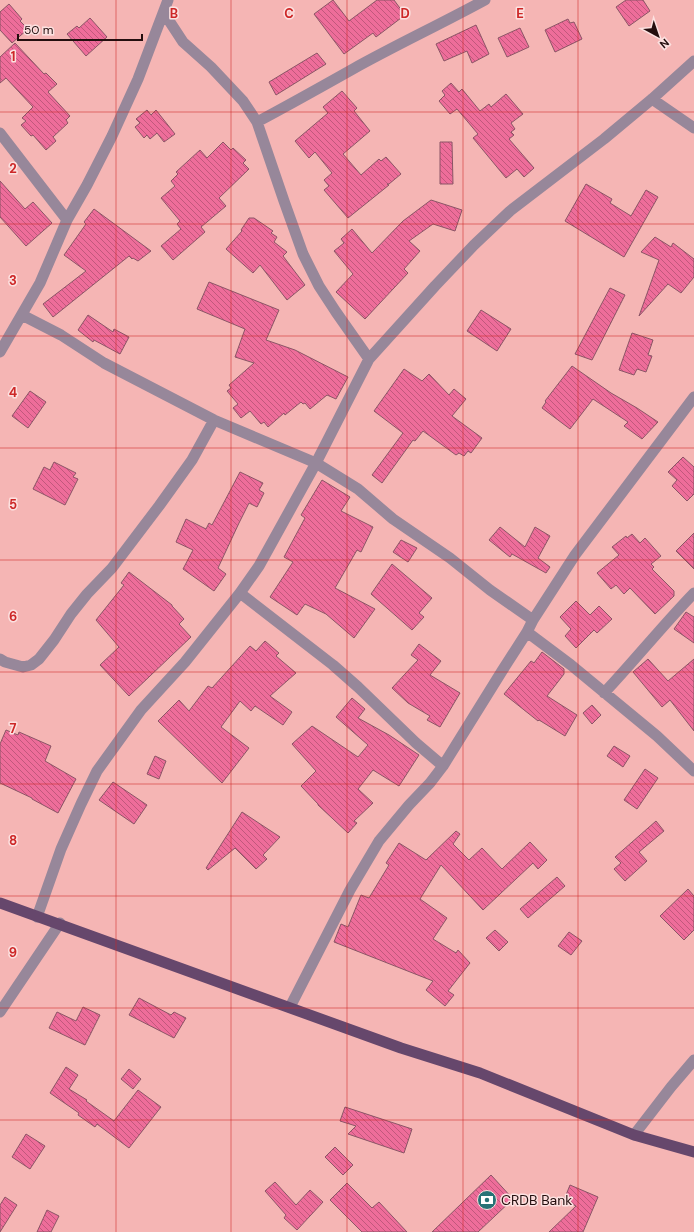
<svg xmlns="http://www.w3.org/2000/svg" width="694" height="1232" font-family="'DM Sans',sans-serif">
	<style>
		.building { fill: url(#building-back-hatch); stroke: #8b5566 }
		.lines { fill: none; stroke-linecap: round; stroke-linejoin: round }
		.minor { stroke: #97879a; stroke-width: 11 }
		.trunk { stroke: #66476c; stroke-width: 11 }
		.grid { fill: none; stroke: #cd2727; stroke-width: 1; stroke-opacity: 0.55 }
		.labels { text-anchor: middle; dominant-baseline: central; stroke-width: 3; stroke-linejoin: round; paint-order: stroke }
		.poi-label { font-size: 14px; fill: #240e0e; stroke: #fce1e0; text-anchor: start }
		.grid-label { font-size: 13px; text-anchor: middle; font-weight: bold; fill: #cd2727; stroke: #fce1e0; stroke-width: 3; stroke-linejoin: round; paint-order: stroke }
	</style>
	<defs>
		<pattern id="building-back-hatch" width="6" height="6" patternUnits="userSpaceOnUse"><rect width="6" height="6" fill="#ee6d9a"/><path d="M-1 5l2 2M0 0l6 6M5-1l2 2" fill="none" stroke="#c1587c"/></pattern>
	</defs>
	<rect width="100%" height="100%" fill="#f5b5b4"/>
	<path class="building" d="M333,0L349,21L377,0H394L405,15L376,37L373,33L344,54L314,14Z
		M626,0H643L650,11L629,26L616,7Z
		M9,4L22,19L20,21L28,29L12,43L0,30V12Z
		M90,18L107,37L86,56L67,34L77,26L79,28Z
		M568,19L570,23L574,22L582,39L555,52L545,30Z
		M476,25L489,54L472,63L467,51L444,61L436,44Z
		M520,28L529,47L507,57L498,38Z
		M15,43L44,74L46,73L57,84L48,92L70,116L66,120L68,123L53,137L56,141L46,150L33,135L31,136L21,125L26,121L22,118L33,107L6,78L0,83V57Z
		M317,53L326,64L276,95L269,82Z
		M451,83L459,92L462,89L480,111L489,104L491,107L506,94L523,114L511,123L515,129L511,132L514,135L509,139L534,168L524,177L517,169L506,178L473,138L478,134L457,109L450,114L439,101L445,95L442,91Z
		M342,91L357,108L354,111L370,131L343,154L361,175L379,159L381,161L386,157L401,174L389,184H387L389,185L348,218L324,190L329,186L324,180L332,173L315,152L309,158L295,141L328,113L323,107Z
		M147,110L151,115L156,110L175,134L164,142L157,133L150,139L147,135L144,138L135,127L140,123L136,119Z
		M223,142L231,150L233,148L246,160L243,163L249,169L219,198L226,206L201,227L205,232L173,260L161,246L181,229L177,224L180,221L161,198L175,186L171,181L178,174L176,172L200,150L207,158Z
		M440,142H452L453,184H440Z
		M0,181L25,209L33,202L52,223L26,246L0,217Z
		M586,184L612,199L610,203L631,216L646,190L658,197L624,257L565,221Z
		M431,200L462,210L455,231L433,224L409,241L420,251L404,269L408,273L365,319L336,292L353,274L334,251L344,243L341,239L352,229L372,253L403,221Z
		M94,209L151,251L138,261L133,258L132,259L129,256L53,317L43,304L86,271L64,255L86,224L84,222Z
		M249,218H254L273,231L271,233L277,237L274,242L287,252L283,256L305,285L287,300L260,265L253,273L226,249L242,231L241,230Z
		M655,237L671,247L673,243L694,259V277L681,293L668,284L639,316L659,260L641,252Z
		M209,282L279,310L266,340L295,350L348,377L336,399L327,395L310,409L305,403L303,404L301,402L285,415L284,413L268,427L264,422L261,424L250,411L241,418L233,408L238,404L227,391L231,388L229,385L254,363L235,357L245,329L197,309Z
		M610,288L625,295L592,360L575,354Z
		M481,310L511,329L497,351L467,331Z
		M88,315L113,332L114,329L129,337L120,354L94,340L93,342L78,330Z
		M632,333L653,340L648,355L652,356L646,372L637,369L634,375L619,370Z
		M572,366L611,393L637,408L658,422L642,439L624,426L628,422L593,399L570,429L542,408L546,402L545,401Z
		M404,369L422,381L429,374L449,395L454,389L466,399L452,416L482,438L471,453L468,451L464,456L459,453L456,455L423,431L415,441L413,440L382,483L372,475L403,433L374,411Z
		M30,391L46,402L28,428L12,416Z
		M683,457L694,467V494L687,501L672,486L677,480L668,472Z
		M54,462L76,473L73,477L78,479L65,505L33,489L44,467L50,470Z
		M240,472L263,483L259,490L264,493L257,507L249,503L239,523L218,568L226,574L214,591L183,569L193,550L176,542L186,519L206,529L209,523L212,525Z
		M322,480L350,497L341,511L373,527L361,552L357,550L335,588L375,609L354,638L326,614L305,604L297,615L270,597L293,562L284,557L305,518L301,515Z
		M500,527L525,547L535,527L550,536L538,558L550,567L546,573L512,554L510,557L489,540Z
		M694,533V569L676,551Z
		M632,534L640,543L645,538L661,556L651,564L654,567L652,569L674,591V596L655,614L630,588L624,594L616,585L611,589L597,573L619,555L612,547L626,536L627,538Z
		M401,540L417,548L408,562L393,552Z
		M392,564L432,598L419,613L424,617L412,630L371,594Z
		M129,572L172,605V606L184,619L179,624L191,637L129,696L100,665L119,647L96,620L124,585L121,583Z
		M576,601L590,615L599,606L612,619L597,633L594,630L576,648L565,636L571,629L560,617Z
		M686,612L694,617V643L674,629Z
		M265,641L279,653L276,656L296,673L270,696L292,712L283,725L255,706L251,711L240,701L221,727L249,748L222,783L158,721L179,700L189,711L208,686L212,688L250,646L256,651Z
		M419,644L441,661L430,675L460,693L440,727L427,720L430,716L408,703L392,688L418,660L411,655Z
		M542,652L564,669V674L547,696L577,715L565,736L539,720L538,721L504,694L531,661L534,663Z
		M648,659L668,681L694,659V731L670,700L662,707L633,672Z
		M352,698L365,709L358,718L389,735L419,755L399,786L373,770L358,789L373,803L354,821L357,823L348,833L318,805V804L301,786L316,771L292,744L312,726L358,757L368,745L336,717Z
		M592,705L601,715L592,724L583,713Z
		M6,730L18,735L19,732L51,746L45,761L76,779L58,813L32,799V798L0,783V744Z
		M614,746L630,756L623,767L607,756Z
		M155,756L166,761L159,779L147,774Z
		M645,769L658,778L637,809L624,800Z
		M113,782L147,805L134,824L99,800Z
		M242,812L280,837L263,855L267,859L256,869L235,848L208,870L206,868Z
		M656,821L664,831L639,852L647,861L625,881L614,869L621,863L615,857Z
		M456,831L460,834L453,844L469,860L482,848L502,869L530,842L547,860L538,869L533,863L483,910L441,865L420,899L447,918L433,939L456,953L458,950L470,963L448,991L454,995L445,1006L426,990L433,981L334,942L341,924L348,927L361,895L369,898L389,865L386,863L399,843L426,860Z
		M557,877L565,886L528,918L520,909Z
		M688,889L694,896V930L684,940L660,916Z
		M495,930L508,942L499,951L486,938Z
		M569,932L582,941L571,955L558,946Z
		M139,998L171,1015L174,1012L186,1018L174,1038L129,1015Z
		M83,1007L100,1015L85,1045L49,1028L57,1012L76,1021Z
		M66,1067L78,1075L69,1089L87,1100L86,1101L114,1121L138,1090L161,1107L129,1148L97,1124L95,1127L78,1115L79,1113L50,1093Z
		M129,1069L141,1079L133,1089L121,1079Z
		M345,1107L412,1129L404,1153L348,1134L356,1126L340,1121Z
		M26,1134L45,1146L30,1169L12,1157Z
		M335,1147L353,1165L343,1175L325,1157Z
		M491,1175L513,1199L478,1232H432Z
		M275,1182L296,1205L310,1190L323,1202L297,1230L284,1218L286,1215L265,1191Z
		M347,1183L372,1208L379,1202L407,1232H362L330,1200Z
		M570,1185L598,1197L583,1232H549L576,1206L564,1200Z
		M5,1197L17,1205L0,1232V1205Z
		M47,1210L59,1216L51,1232H37Z"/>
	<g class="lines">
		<path class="minor" d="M164,13L183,42L211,67L243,101L257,122L284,201L303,254L319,286L336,312L369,359
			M652,99L694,128
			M257,122C289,105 321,87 353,69C396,45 441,24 485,0
			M0,133L67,220
			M22,315L61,335L104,363L214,420L316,463L358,489L393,519L450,558L490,590L533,620
			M0,352L40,283L67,220L87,185L112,136L138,79L168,0
			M240,593L333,665L358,687L416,743L443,766
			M527,632L571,665L657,736L694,771
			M0,659L5,662L23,667L31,665L39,659L54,640L71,614L87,594L112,568L159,506L192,460L214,420
			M604,693C635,660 663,625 694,593
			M37,917L61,849L81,804L97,771L141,710L185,662L240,593L259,566L316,463L369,359L435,286L474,245L510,211L604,139L652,99L694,61
			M290,1007L350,890L379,841L409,805L430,783L443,766L502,671L527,632L533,620L575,555L694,397
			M0,1012L60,923
			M634,1135L671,1087L694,1060"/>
		<path class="trunk" d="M0,903L401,1048L480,1073L634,1135L694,1152"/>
	</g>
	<path class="grid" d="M116,0V1232M231,0V1232M347,0V1232M463,0V1232M578,0V1232M0,112H694M0,224H694M0,336H694M0,448H694M0,560H694M0,672H694M0,784H694M0,896H694M0,1008H694M0,1120H694"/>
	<defs>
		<symbol id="bank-disc" viewBox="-11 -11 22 22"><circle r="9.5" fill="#277276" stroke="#fce1e0"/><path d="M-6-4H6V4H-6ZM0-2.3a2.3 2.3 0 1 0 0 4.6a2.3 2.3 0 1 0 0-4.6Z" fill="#fff"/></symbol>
	</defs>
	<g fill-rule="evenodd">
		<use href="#bank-disc" x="476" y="1189" width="22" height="22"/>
	</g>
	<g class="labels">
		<g class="poi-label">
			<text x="501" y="1200">CRDB Bank</text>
		</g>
	</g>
	<g class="grid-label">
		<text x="174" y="18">B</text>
		<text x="289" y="18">C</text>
		<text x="405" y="18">D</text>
		<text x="520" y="18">E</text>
		<text x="13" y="61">1</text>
		<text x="13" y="173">2</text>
		<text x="13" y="285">3</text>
		<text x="13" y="397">4</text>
		<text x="13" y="509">5</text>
		<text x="13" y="621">6</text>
		<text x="13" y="733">7</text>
		<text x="13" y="845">8</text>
		<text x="13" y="957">9</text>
	</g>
	<g transform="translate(658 36) rotate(140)" stroke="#fce1e0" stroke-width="3" paint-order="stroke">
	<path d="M0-3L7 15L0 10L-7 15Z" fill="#240e0e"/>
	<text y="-6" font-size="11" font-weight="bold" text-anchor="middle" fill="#240e0e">N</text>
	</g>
	<path d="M18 34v6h124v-6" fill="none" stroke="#240e0e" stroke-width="2"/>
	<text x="24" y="34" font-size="12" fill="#240e0e" stroke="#fce1e0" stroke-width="3" paint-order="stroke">50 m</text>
</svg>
